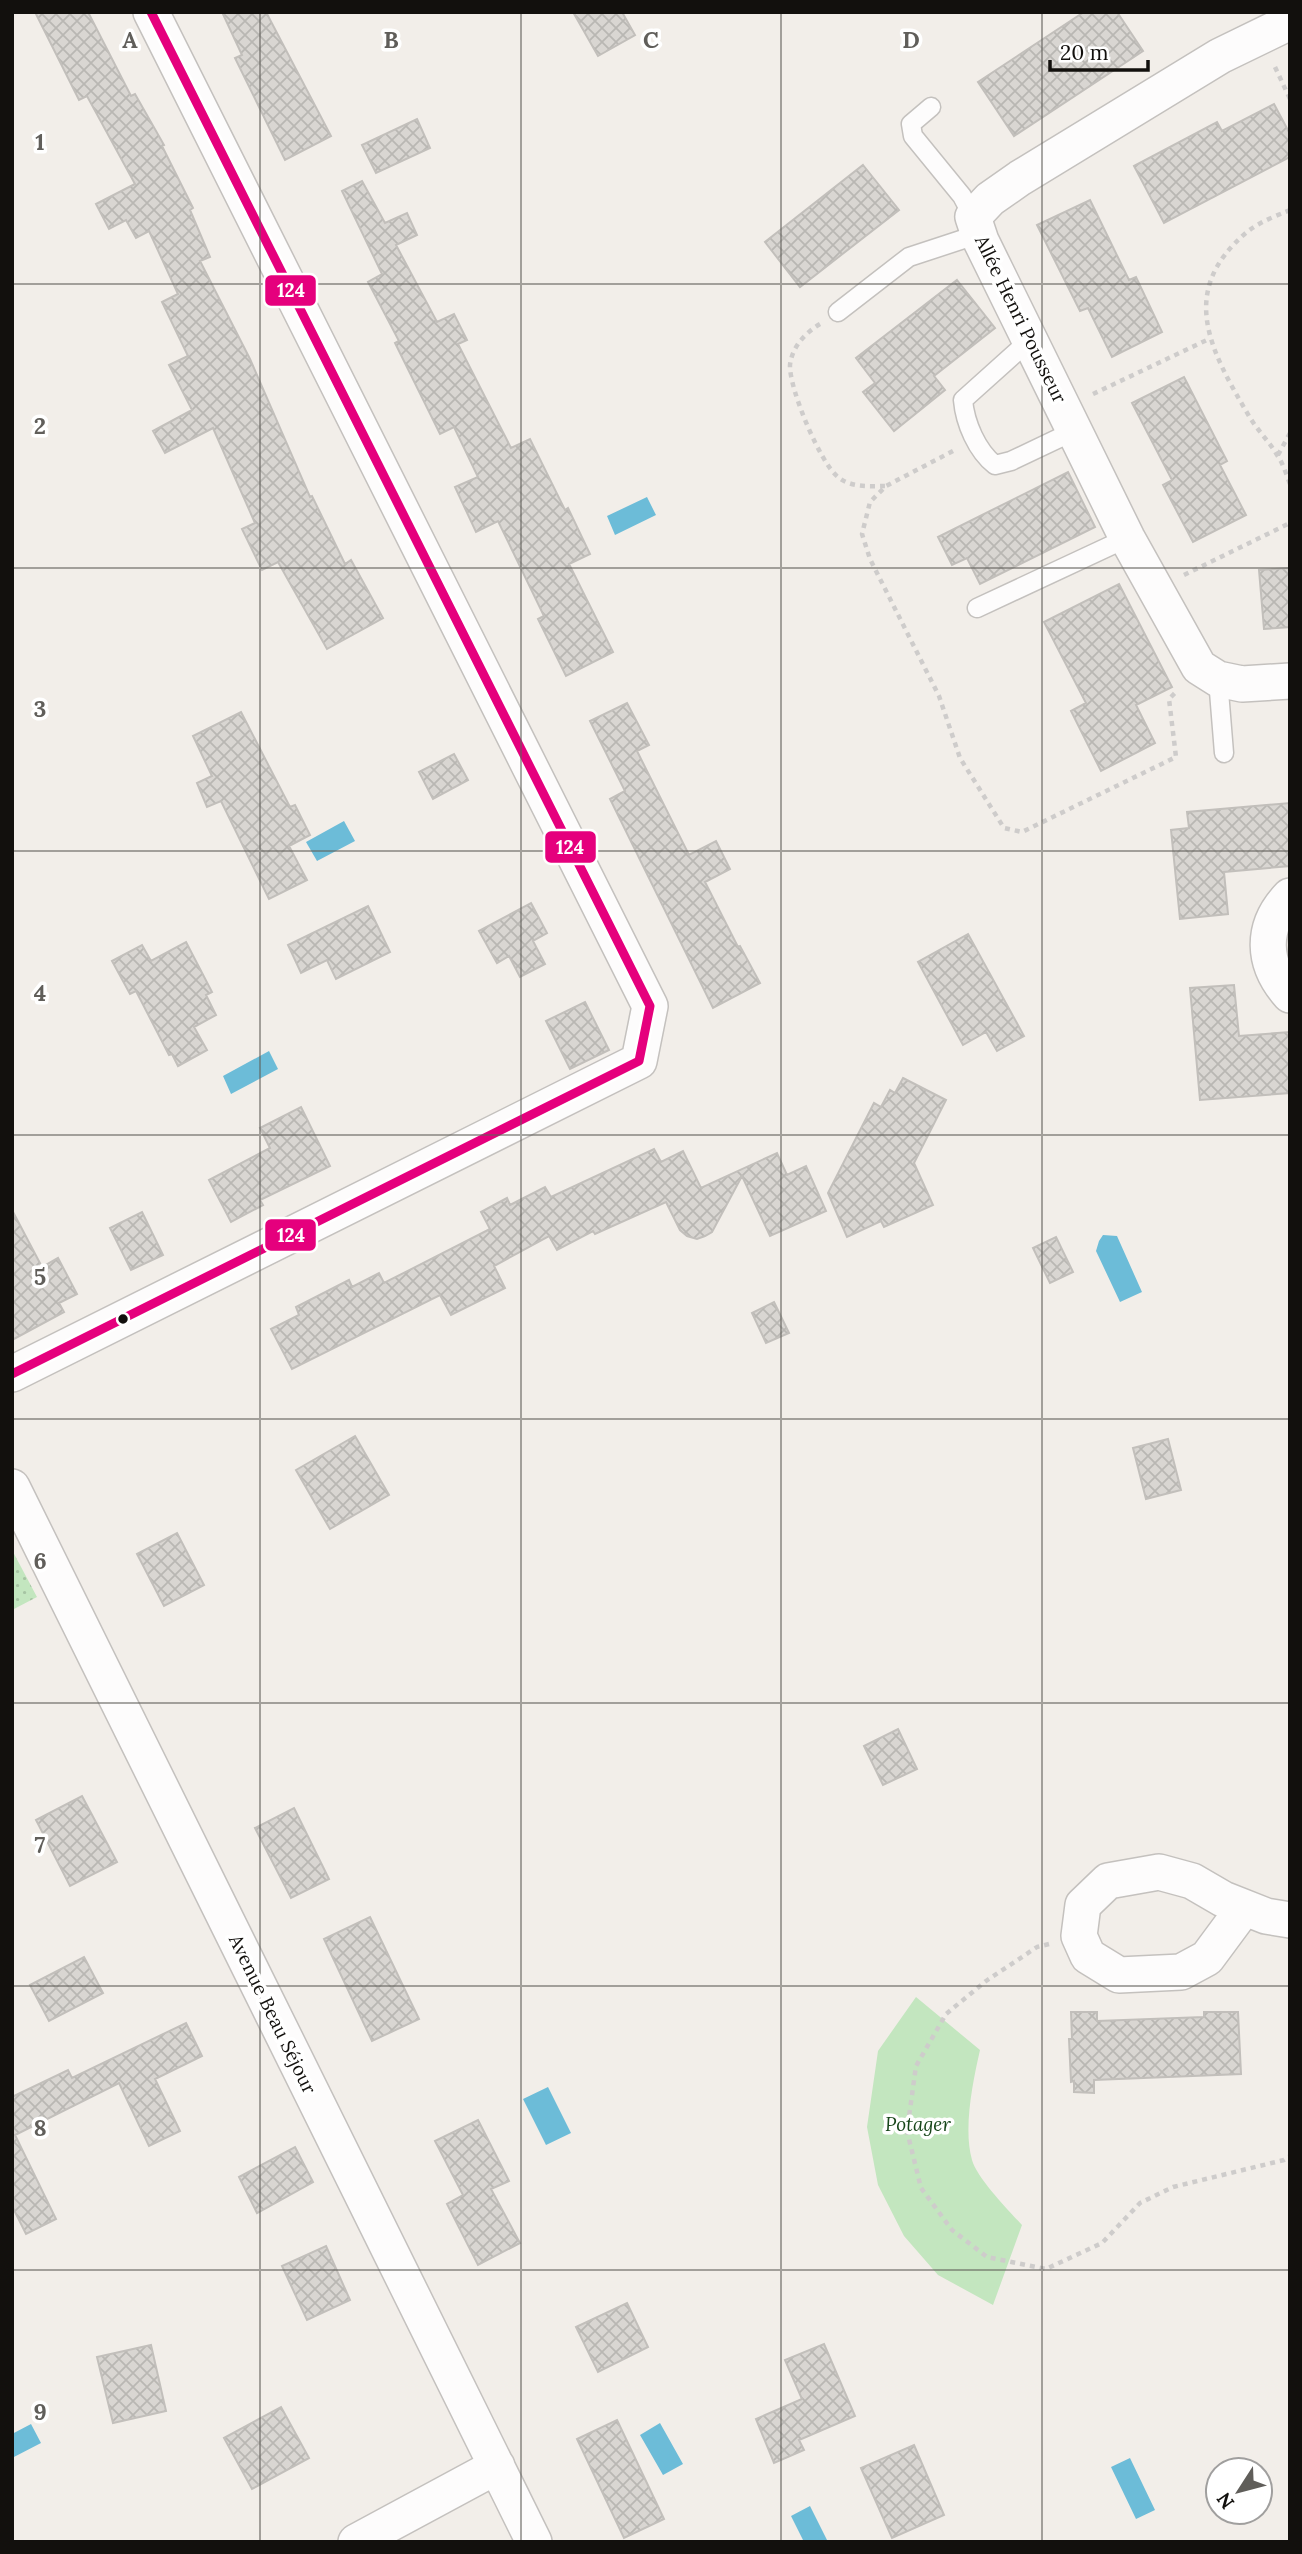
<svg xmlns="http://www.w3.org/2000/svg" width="1302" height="2554" font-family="Lora,serif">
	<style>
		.green { fill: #c3e6bf }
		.park { fill: url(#park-dots) }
		.water { fill: #6cbcd8 }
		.building { fill: url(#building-cross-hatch); stroke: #c2bfbb; stroke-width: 2 }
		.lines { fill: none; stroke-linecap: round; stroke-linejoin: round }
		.service-casing { stroke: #c4c1be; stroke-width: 21 }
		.minor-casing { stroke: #c4c1be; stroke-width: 38 }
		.path { stroke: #cecccb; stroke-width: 4.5; stroke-dasharray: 5 5; stroke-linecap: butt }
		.service { stroke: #fdfcfc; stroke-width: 18 }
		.minor { stroke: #fdfcfc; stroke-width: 35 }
		.bus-1-casing { stroke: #fff; stroke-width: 14 }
		.bus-1 { stroke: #e5007d; stroke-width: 9 }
		.grid { fill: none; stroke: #605e5a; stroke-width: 2; stroke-opacity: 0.55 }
		.bus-dot { fill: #12100d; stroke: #fff; stroke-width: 2.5 }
		.labels { text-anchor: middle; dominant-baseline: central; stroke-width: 7; stroke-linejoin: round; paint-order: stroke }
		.street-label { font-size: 19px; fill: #12100d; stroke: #fff }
		.park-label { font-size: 19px; font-style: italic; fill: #17461a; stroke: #fff }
		.grid-label { font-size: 23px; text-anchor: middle; font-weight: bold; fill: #605e5a; stroke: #fff; stroke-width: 7; stroke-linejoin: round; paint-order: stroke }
		.line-badge { stroke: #fff; stroke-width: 2.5 }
		.badge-label { font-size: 19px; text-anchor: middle; font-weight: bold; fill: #fff }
	</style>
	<defs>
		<pattern id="park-dots" width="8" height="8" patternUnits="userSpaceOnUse" patternTransform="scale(1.75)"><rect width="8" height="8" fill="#c3e6bf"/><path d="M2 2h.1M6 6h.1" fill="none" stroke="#a6c4a3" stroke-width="1.8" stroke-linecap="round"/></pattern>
		<pattern id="building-cross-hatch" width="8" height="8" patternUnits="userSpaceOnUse" patternTransform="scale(1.75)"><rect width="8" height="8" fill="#d9d6d2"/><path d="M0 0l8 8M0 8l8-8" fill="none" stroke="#b9b7b3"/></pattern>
	</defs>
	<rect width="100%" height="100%" fill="#f2eee9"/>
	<path class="green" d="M916,1997L980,2050C973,2081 963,2129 972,2160C977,2178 1009,2211 1022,2225L993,2305L938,2275L904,2236L878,2185L867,2127L878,2051Z"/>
	<path class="park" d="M12,1550L37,1597L12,1610Z"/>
	<path class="water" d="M647,497L656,515L615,535L607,516Z
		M344,821L355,841L317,861L306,842Z
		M269,1051L278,1069L231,1094L223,1076Z
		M1103,1235L1117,1236L1142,1292L1120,1302L1096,1251L1099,1241Z
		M548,2087L571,2133L546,2145L523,2099Z
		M660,2423L683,2464L663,2475L640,2435Z
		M31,2424L41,2443L12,2458V2434Z
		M1130,2458L1155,2510L1136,2519L1111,2467Z
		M810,2506L828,2542H804L791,2516Z"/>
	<path class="building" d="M35,12H88L131,96L135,94L164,145L162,146L193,208L190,210L210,257L200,261L250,359L310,497L312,496L345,564L351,560L383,618L327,649L278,562L262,570L242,529L255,523L213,428L165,453L153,431L192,410L169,365L188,356L162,302L178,294L149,231L136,238L126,220L109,229L96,204L135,184L87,96L79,100Z
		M222,12H266L331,136L285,160L235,58L242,55Z
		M573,12H622L635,35L598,56Z
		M1084,12H1117L1143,51L1014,136L978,82Z
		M1274,104L1290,134V157L1164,223L1134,166L1217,122L1222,131Z
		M417,119L430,148L376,173L362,145Z
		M863,165L899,210L800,287L765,242Z
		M362,181L385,223L407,213L417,235L396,245L437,322L454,314L467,340L458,344L511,448L530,439L565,510L568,508L590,554L569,564L613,652L566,676L538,619L544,616L498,521L476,532L455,487L478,477L454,427L440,434L395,343L399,341L368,282L382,274L342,191Z
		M1090,200L1129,280L1136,277L1162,332L1112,357L1088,308L1080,311L1037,225Z
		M957,280L995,328L934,376L945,390L894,431L863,392L875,383L856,358Z
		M1184,377L1227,461L1220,465L1246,515L1193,542L1163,485L1172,480L1132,403Z
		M1068,472L1095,527L980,584L967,558L952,565L938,537Z
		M1290,568V627L1264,629L1259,570Z
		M1119,584L1172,687L1136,705L1155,743L1101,771L1071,711L1086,703L1044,622Z
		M627,703L649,745L637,751L689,855L716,841L730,869L705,882L738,947L740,946L760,983L713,1008L610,799L625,791L590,721Z
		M241,712L290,807L295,805L310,835L289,846L307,880L269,899L221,801L207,807L197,783L212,776L193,736Z
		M454,754L468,780L433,799L419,772Z
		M1290,803V866L1224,872L1228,914L1180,919L1171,830L1189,828L1187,812Z
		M531,903L547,933L533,941L545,964L520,977L509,956L497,963L479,931Z
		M368,906L390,952L336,979L327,960L301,973L288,945Z
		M968,934L1024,1036L997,1051L986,1032L963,1045L918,962Z
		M186,942L212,992L206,995L216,1015L194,1027L207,1050L178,1066L172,1054L169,1055L136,991L130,994L112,961L142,945L151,961Z
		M1234,985L1239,1036L1290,1032V1093L1200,1100L1190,988Z
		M585,1002L609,1050L570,1069L546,1021Z
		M903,1078L946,1100L914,1163L933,1205L884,1227L881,1221L847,1237L828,1193L874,1103L881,1107L890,1090L895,1093Z
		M301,1107L330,1166L260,1200L263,1205L231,1222L209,1180L270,1148L260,1128Z
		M654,1149L661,1162L683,1151L701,1188L777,1153L787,1175L806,1166L826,1211L770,1236L742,1176L712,1232L705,1236L697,1239L687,1236L680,1230L666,1202L595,1234L593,1231L557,1250L549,1236L494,1266L505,1288L451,1315L440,1295L292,1369L271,1329L299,1315L296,1307L349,1280L352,1287L379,1273L384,1283L490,1229L481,1212L507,1198L510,1205L545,1187L551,1197Z
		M12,1210L42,1267L58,1258L77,1294L59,1303L64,1312L12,1340Z
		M142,1212L163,1255L131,1270L110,1228Z
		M1056,1237L1073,1272L1050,1283L1033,1248Z
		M774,1302L789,1333L766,1343L752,1313Z
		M355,1436L389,1495L330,1529L296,1470Z
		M1168,1439L1181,1490L1146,1499L1133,1448Z
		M177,1533L204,1585L164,1606L137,1554Z
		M898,1729L917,1769L883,1785L864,1746Z
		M82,1796L117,1862L70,1886L36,1820Z
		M294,1808L329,1879L291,1898L255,1828Z
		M370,1917L419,2019L372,2041L324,1939Z
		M84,1957L103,1993L49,2021L30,1985Z
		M1071,2012H1097V2021L1204,2017V2012H1238L1241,2074L1094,2080V2093L1074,2092V2081L1071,2082L1069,2039H1072Z
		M186,2023L202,2056L155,2079L180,2131L149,2146L119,2083L15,2135L56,2219L26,2234L12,2206V2097L68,2070L72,2078Z
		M478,2120L509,2181L491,2189L520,2243L478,2265L447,2204L463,2195L435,2141Z
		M295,2147L313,2182L257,2213L239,2177Z
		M326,2246L350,2300L307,2320L282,2266Z
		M627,2303L648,2347L598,2372L576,2327Z
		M824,2344L855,2416L799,2440L804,2450L774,2463L756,2419L802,2399L785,2360Z
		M151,2345L166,2411L113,2423L97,2357Z
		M281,2407L309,2458L252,2489L224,2438Z
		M617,2420L664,2519L624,2538L577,2439Z
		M914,2445L944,2515L892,2538L861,2468Z"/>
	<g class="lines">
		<defs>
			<path id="service" d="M931,107L911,124L913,136L962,196L973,217
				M838,312L909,257L979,234
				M1031,339L963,400C965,423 977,451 995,465L1011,461L1074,431
				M977,608L1127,538
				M1218,679L1224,753"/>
			<path id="minor" d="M1290,22L1220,56L1020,178L990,199L973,217L981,241L1127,538L1199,667L1218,679L1242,684L1290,681
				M1290,896C1260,927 1262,964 1290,995
				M12,1374L639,1061L650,1006L151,12
				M12,1487L534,2542
				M1244,1908L1207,1958L1181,1972L1119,1975L1088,1956L1079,1936L1083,1905L1108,1881L1159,1872L1192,1881L1223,1899L1266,1916L1290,1920
				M356,2542L497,2466"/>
		</defs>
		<use href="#service" class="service-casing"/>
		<use href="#minor" class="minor-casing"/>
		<path class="path" d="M1275,67L1290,99
			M1290,210C1276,216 1259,222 1247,232C1177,291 1210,350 1249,416C1257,430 1269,441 1277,455C1283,463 1286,474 1290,484
			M820,324C805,333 792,347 790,365C789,388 820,463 838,477C851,488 870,486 885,486
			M1093,394L1209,339
			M953,451L886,486L870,502L862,534L870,559L939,696L960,758L1004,828L1022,832L1176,757L1169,699L1178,690
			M1278,455L1290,433
			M1184,575L1290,523
			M1049,1944L1037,1947L986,1981L946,2014L916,2066L907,2131L921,2188L952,2230L987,2257L1046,2269L1102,2243L1140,2203L1173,2187L1284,2160L1290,2156"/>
		<use href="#service" class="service"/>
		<use href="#minor" class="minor"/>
		<defs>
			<path id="bus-1" d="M12,1374L639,1061L650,1006L151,12"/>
		</defs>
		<use href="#bus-1" class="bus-1-casing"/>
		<use href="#bus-1" class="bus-1"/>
	</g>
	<path class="grid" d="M260,12V2542M521,12V2542M781,12V2542M1042,12V2542M12,284H1290M12,568H1290M12,851H1290M12,1135H1290M12,1419H1290M12,1703H1290M12,1986H1290M12,2270H1290"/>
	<circle class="bus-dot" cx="123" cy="1319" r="6"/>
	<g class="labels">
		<g class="street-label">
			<text transform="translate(1021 319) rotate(64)">Allée Henri Pousseur</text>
			<text transform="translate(273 2014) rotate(64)">Avenue Beau Séjour</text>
		</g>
		<g class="park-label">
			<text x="918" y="2124">Potager</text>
		</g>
	</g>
	<g class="grid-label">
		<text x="130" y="48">A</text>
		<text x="391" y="48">B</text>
		<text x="651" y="48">C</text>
		<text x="911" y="48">D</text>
		<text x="40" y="150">1</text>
		<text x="40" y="434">2</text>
		<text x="40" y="717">3</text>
		<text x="40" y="1001">4</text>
		<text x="40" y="1285">5</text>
		<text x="40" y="1569">6</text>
		<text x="40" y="1853">7</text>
		<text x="40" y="2136">8</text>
		<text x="40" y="2420">9</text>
	</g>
	<g class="line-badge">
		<rect x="264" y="274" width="53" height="33" rx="7" fill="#e5007d"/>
		<rect x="544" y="830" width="53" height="34" rx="7" fill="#e5007d"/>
		<rect x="264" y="1218" width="53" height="34" rx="7" fill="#e5007d"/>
	</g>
	<g class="badge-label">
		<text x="291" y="297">124</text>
		<text x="570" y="854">124</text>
		<text x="291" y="1242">124</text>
	</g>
	<rect width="1302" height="2554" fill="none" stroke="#12100d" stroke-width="28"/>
	<g transform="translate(1239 2491) rotate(234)"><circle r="33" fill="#ffffff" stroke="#a09f9e" stroke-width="2"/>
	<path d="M0-5L12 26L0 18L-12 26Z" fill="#605e5a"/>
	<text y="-10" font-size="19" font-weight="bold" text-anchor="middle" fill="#12100d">N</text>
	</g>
	<path d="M1050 60v10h98v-10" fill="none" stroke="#12100d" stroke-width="3.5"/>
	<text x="1060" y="60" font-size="21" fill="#12100d" stroke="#ffffff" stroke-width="5" paint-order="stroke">20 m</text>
</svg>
